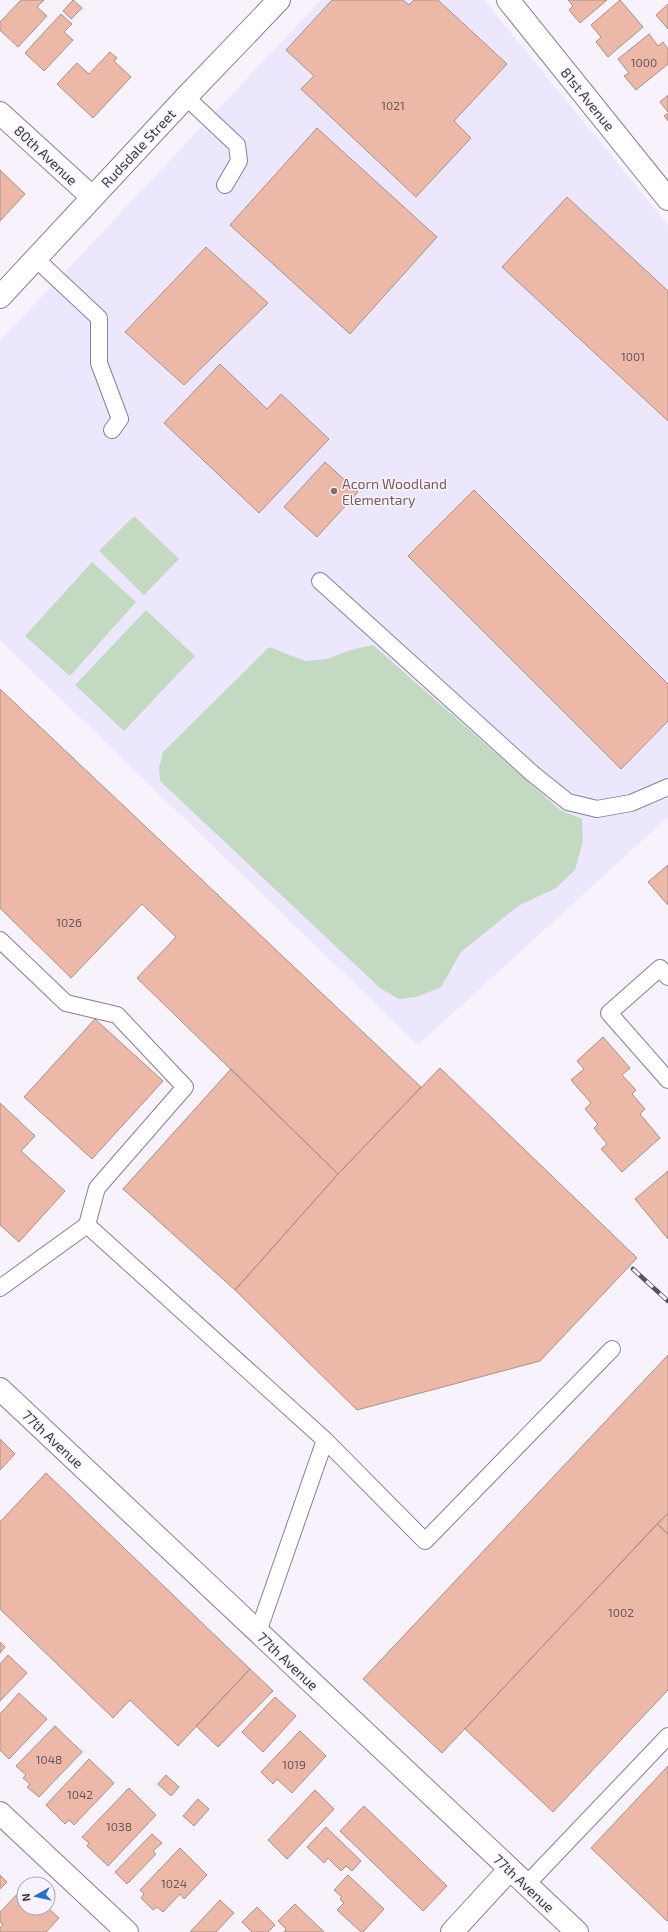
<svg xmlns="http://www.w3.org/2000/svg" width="668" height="1932" font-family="'Exo 2',sans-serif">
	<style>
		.education { fill: #ece7fd }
		.green { fill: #c3d9c2 }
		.building { fill: #ecb8a8; stroke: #ab9188 }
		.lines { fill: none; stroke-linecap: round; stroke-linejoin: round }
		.lane-casing { stroke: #8a7f94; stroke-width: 18 }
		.street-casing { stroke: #8a7f94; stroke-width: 24 }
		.lane { stroke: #fff; stroke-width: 16 }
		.street { stroke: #fff; stroke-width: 22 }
		.rail-casing { stroke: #58535d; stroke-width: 4.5 }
		.rail { stroke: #f7f2fc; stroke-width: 3; stroke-dasharray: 9; stroke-linecap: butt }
		.education-dot { fill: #8d6e63; stroke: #f7f2fc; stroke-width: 1.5 }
		.labels { text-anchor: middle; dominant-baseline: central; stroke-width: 3; stroke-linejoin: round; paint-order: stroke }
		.number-label { font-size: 12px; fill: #68575b }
		.street-label { font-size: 14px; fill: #3c3741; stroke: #f7f2fc }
		.education-label { font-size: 14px; fill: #785e54; stroke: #f7f2fc; text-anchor: start }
	</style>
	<rect width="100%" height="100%" fill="#f7f2fc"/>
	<path class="education" d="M321,0H484L668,225V817L418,1045L0,640V341Z"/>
	<path class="green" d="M134,516L179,559L144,595L99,551Z
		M92,562L136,602L70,676L25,636Z
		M146,610L195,656L124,731L75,685Z
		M373,645L560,810L582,819L583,841L575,870L556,888L518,906L461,952L441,987L416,997L399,999L380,988L160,781L159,768L163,752L269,647L305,661L327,659L351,650Z"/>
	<path class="building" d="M21,0H44L37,7L47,16L18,47L0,30V22Z
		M73,0L82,8L71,19L63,11Z
		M332,0H403L409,5L414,0H438L507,64L454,121L471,138L416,197L301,89L314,76L286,50Z
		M568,0H607L580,23L569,10L573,6Z
		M620,0L643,27L608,57L596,42L601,37L591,25Z
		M668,4V29L656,15Z
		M61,14L72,24L64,32L73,40L44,71L25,53Z
		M649,34L658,46L663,42L668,49V64L636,90L624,76L629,73L618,59Z
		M110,52L117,58L114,61L131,77L93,118L57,84L77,63L89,74Z
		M668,95V112L660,102Z
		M668,113V121L664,116Z
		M317,128L437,237L350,334L230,225Z
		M0,170L25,194L0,221Z
		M567,197L668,291V421L502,267Z
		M206,247L268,303L184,385L125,332Z
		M220,364L267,409L281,394L329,439L259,513L164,423Z
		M325,462L358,492L317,537L284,507Z
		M474,490L668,684V721L621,769L408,556Z
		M0,689L421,1087L338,1174L137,978L176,937L142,904L71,978L0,908Z
		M668,865V905L648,882Z
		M95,1019L163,1081L92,1159L24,1097Z
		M603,1037L630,1068L622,1075L636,1090L632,1094L645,1109L640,1114L660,1138L622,1172L601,1149L607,1144L594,1128L598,1124L585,1109L591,1103L571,1080L584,1069L577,1061Z
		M440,1068L637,1258L540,1361L357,1410L235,1290L338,1174Z
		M231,1069L338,1174L235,1290L123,1189Z
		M0,1103L35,1136L21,1151L65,1191L19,1242L0,1225Z
		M668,1171V1239L635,1199Z
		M668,1355V1513L442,1753L363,1679Z
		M0,1439L15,1454L0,1470Z
		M46,1473L250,1669L178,1746L130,1700L113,1718L0,1609V1522Z
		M668,1513V1534L657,1524Z
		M657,1524L668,1534V1690L553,1812L465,1729Z
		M0,1642L5,1647L0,1653Z
		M8,1655L27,1673L0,1701V1664Z
		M250,1669L273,1691L218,1747L196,1726Z
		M19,1693L47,1719L9,1759L0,1750V1714Z
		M275,1697L296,1716L263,1752L242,1732Z
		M55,1726L82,1752L39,1797L27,1787L30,1784L23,1778L26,1775L16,1766Z
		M300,1731L326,1756L292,1793L277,1779L273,1784L261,1772Z
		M89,1759L114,1783L74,1825L69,1820L65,1824L46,1805Z
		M668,1766V1920L667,1921L591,1848Z
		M166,1775L179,1787L171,1796L158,1784Z
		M129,1788L156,1815L108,1866L87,1846L89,1843L82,1837Z
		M315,1790L334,1809L287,1859L268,1840Z
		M198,1799L209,1809L194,1826L183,1816Z
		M364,1806L447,1886L423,1911L340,1831Z
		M326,1827L361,1861L352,1871L346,1866L341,1871L328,1858L324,1863L307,1847Z
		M152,1834L162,1843L153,1851L156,1854L127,1884L115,1872Z
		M180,1848L207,1875L184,1899L180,1894L163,1912L157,1907L153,1910L141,1898L144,1894L140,1890Z
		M0,1875L7,1882L0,1889Z
		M348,1875L384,1909L363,1932H361L337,1910L344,1903L340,1899L342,1897L334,1890Z
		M24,1887V1908H48L59,1918L46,1932H0V1928L3,1924L0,1922V1912Z
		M220,1900L234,1913L216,1932H190Z
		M295,1904L324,1932H284L286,1929L278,1921Z
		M257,1907L275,1925L268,1932H252L242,1922Z"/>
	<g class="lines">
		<defs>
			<path id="lane" d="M186,97L237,145L239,161L225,185
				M36,259L99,318V363L120,419L112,430
				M320,581L533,774L568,802L597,809L631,803L668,787
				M0,940L66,1003L117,1015L185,1087L97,1188L87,1225
				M668,977L660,968L609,1013L668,1080
				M0,1288L87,1225L325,1440L258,1632
				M325,1440L425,1541L612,1349
				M526,1885L668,1736"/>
			<path id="street" d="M508,0L668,199
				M0,113L92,197
				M0,297L186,97L279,0
				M0,1389L577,1932
				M0,1813L127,1932
				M452,1932L509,1870"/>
		</defs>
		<use href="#lane" class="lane-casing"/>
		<use href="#street" class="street-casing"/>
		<use href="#lane" class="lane"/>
		<use href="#street" class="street"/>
		<defs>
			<path id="rail" d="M633,1269L668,1301"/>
		</defs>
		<use href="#rail" class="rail-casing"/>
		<use href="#rail" class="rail"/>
	</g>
	<circle class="education-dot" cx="334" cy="491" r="4"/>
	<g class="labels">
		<g class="number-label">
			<text x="644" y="62">1000</text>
			<text x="393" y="105">1021</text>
			<text x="633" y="356">1001</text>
			<text x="69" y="922">1026</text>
			<text x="621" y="1612">1002</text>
			<text x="49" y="1759">1048</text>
			<text x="294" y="1764">1019</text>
			<text x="80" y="1794">1042</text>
			<text x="119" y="1826">1038</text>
			<text x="174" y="1883">1024</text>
		</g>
		<g class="street-label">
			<text transform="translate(588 99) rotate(51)">81st Avenue</text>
			<text transform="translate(138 148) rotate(-47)">Rudsdale Street</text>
			<text transform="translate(46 155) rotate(43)">80th Avenue</text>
			<text transform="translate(53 1439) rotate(43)">77th Avenue</text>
			<text transform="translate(288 1661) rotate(43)">77th Avenue</text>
			<text transform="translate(524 1883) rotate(43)">77th Avenue</text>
		</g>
		<g class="education-label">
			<text x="342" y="483">Acorn Woodland<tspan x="342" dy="16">Elementary</tspan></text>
		</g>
	</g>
	<g transform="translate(36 1896) rotate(262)"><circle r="19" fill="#f7f2fc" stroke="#aca7b1"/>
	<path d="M0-3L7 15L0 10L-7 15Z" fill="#2772c2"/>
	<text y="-6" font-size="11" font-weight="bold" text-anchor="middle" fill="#3c3741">N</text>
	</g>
</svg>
